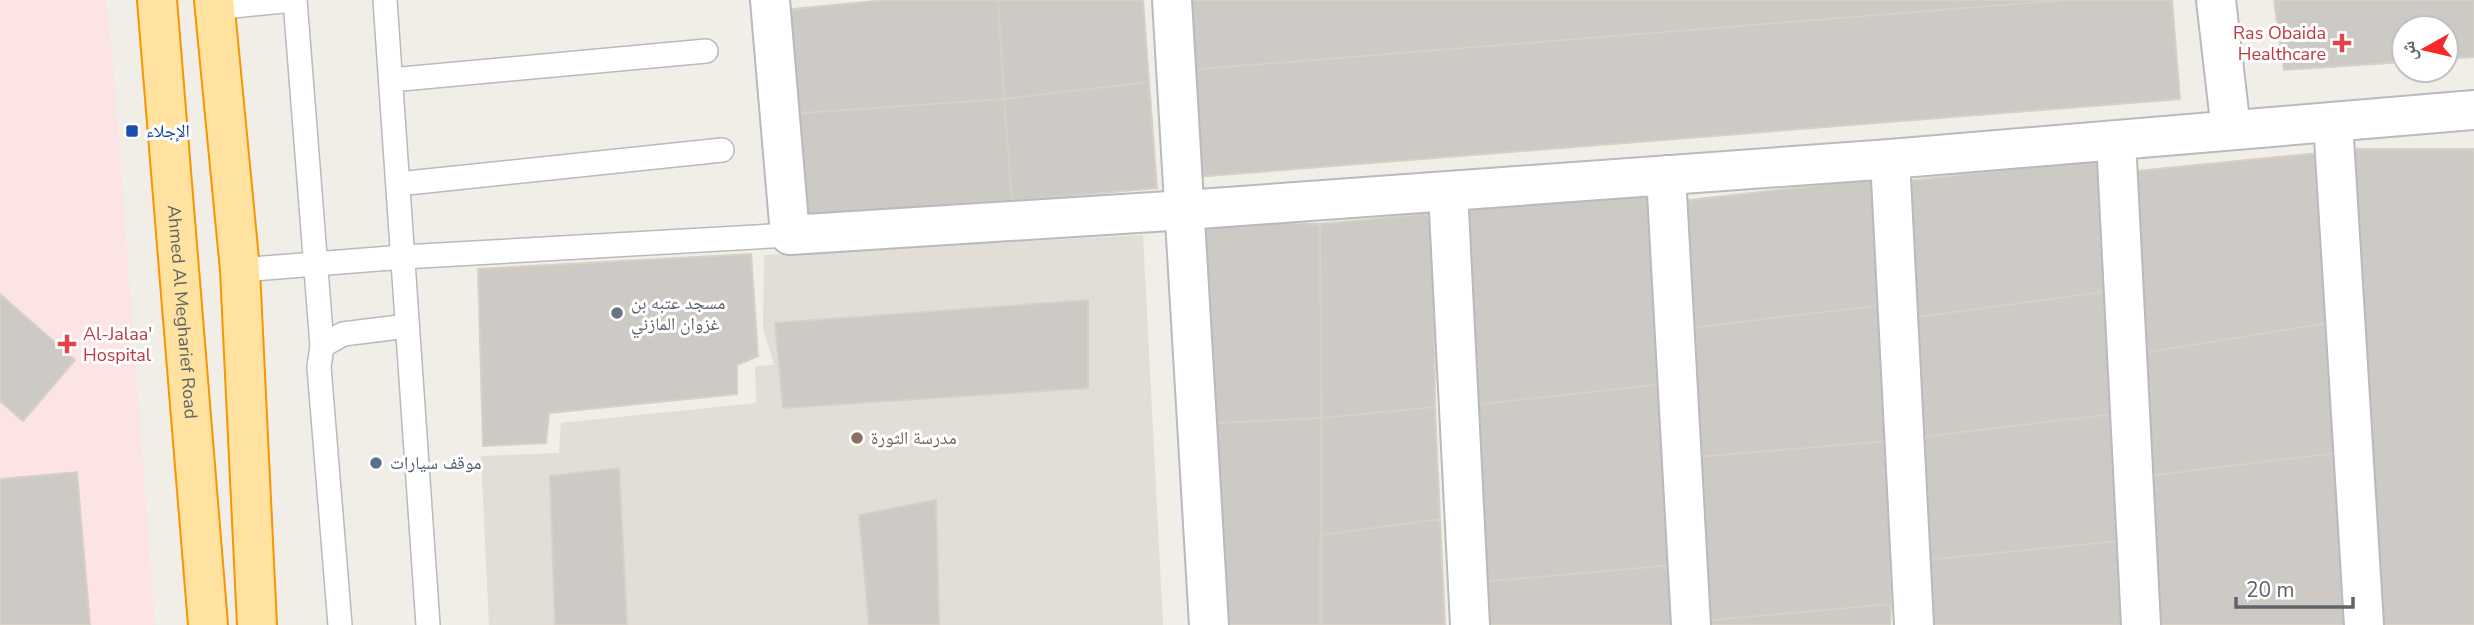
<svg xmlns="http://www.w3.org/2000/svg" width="2474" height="625" font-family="'Nunito Sans','Noto Naskh Arabic',sans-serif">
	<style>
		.education { fill: #e2ddd5 }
		.medical { fill: #fde4e4 }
		.building { fill: #cdc9c4; stroke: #d7d0c5; stroke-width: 2 }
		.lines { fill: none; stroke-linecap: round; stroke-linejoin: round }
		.service-casing { stroke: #b7babe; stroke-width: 26 }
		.minor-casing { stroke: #b7babe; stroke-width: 42 }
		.trunk-casing { stroke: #f99500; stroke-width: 42 }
		.service { stroke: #fff; stroke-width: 23 }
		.minor { stroke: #fff; stroke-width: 38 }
		.trunk { stroke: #ffe2a0; stroke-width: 38 }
		.health-dot { fill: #e0444e; stroke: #fff; stroke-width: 2.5 }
		.transit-dot { fill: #1a4fb4; stroke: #fff; stroke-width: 2.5 }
		.worship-dot { fill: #6b7280; stroke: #fff; stroke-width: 2.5 }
		.education-dot { fill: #8d6e63; stroke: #fff; stroke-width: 2.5 }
		.service-dot { fill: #5c6f8a; stroke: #fff; stroke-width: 2.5 }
		.labels { text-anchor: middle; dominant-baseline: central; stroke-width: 6; stroke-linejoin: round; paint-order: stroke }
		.health-label { font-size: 18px; fill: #be3a42; stroke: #fff; text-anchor: end }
		.transit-label { font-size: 18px; fill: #164399; stroke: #fff; text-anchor: start }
		.worship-label { font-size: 18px; fill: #5b616d; stroke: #fff; text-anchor: start }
		.street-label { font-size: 18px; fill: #5e6468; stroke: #fff }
		.education-label { font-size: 18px; fill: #785e54; stroke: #fff; text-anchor: start }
		.service-label { font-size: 18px; fill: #4e5e75; stroke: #fff; text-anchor: start }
	</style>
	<rect width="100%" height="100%" fill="#f1eee7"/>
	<path class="education" d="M1143,235L1163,625H489L481,456L559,453L561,423L756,403L755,366L774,365L763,328L764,255Z"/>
	<path class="medical" d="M0,0H106L113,62L155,625H0Z"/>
	<path class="building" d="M885,0H998L1004,99L789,114L784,10Z
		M998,0H1143L1149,82L1004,99Z
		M1181,0H2066L1187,70Z
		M2066,0H2172L2180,99L1195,177L1187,70Z
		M2274,0H2474V57L2446,59V28H2404V62L2284,70Z
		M1149,82L1157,188L1012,201L1004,99Z
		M1004,99L1012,201L799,215L789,114Z
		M2348,149H2474V625H2379Z
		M2319,153L2328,323L2142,353L2137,171Z
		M2105,158L2111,291L1910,318L1907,181Z
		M1875,179L1882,305L1691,328L1681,201Z
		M1655,190L1662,384L1472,405L1461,207Z
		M1434,213L1435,407L1321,418L1320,224Z
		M1186,221L1320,224L1321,418L1198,424Z
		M751,254L758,356L737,365V394L549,413L546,443L483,446L478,269Z
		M2111,291L2114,414L1921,437L1910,318Z
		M0,294L75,360L23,421L0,401Z
		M1088,300V388L783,408L775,323Z
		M1882,305L1888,441L1697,457L1691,328Z
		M2328,323L2337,453L2148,476L2142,353Z
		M1662,384L1673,565L1481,582L1472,405Z
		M1435,407L1440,519L1321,535V418Z
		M2114,414L2120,541L1925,560L1921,437Z
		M1321,418L1320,625H1220L1210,423Z
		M1888,441L1891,604L1702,621L1697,457Z
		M2337,453L2346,625H2153L2148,476Z
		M619,468L627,625H555L550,476Z
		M77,472L90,625H0V479Z
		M936,500L939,625H869L859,515Z
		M1440,519L1445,625H1321V535Z
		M2120,541L2123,625H1929L1925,560Z
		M1673,565L1675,625H1483L1481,582Z
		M1891,604L1890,625H1703L1702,621Z"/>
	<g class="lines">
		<defs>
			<path id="service" d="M295,0L322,346
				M385,0L428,625
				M215,8L293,0
				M391,80L706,51
				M398,184L722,150
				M240,270L403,257L790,235
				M340,625L319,367L322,346L343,334L407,326"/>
			<path id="minor" d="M770,0L790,235L1185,210L1890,159L2474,110
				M1172,0L1209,625
				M2216,0L2231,130
				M2333,122L2364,625
				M2116,140L2141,625
				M1890,159L1914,625
				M1666,175L1691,625
				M1448,191L1470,625"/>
			<g id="trunk">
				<path id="s1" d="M157,0L208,625"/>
				<path d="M214,0L240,270L257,625"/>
			</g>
		</defs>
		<use href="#service" class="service-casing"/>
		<use href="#minor" class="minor-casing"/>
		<use href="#trunk" class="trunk-casing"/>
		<use href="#service" class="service"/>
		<use href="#minor" class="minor"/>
		<use href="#trunk" class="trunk"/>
	</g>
	<g class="health-dot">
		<path d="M2338.5 32.5h7v7h7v7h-7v7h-7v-7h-7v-7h7z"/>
		<path d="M63.5 333.5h7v7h7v7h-7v7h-7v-7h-7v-7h7z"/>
	</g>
	<rect class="transit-dot" x="125" y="124" width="14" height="14" rx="3.5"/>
	<circle class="worship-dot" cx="617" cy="313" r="7"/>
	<circle class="education-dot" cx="857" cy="438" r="7"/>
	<circle class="service-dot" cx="376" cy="463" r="7"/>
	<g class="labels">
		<g class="health-label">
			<text x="2326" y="33">Ras Obaida<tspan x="2326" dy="21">Healthcare</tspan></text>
			<text x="83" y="334" text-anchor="start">Al-Jalaa'<tspan x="83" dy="21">Hospital</tspan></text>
		</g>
		<g class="transit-label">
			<text x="146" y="131">الإجلاء</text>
		</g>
		<g class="worship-label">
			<text x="631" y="303">مسجد عتبه بن<tspan x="631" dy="21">غزوان المازني</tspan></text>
		</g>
		<g class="street-label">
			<text stroke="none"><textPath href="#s1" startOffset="313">Ahmed Al Megharief Road</textPath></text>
		</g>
		<g class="education-label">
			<text x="871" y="438">مدرسة الثورة</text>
		</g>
		<g class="service-label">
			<text x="390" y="463">موقف سيارات</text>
		</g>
	</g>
	<g transform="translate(2425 49) rotate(262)"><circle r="33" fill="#ffffff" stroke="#bfc1c3" stroke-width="2"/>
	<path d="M0-5L12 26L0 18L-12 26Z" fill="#f6292b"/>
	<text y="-10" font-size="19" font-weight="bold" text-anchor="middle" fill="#5e6468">ش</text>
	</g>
	<path d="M2236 597v10h117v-10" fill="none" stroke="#5e6468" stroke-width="3.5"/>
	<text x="2246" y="597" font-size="21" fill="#5e6468" stroke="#ffffff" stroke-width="5" paint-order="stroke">20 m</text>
</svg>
